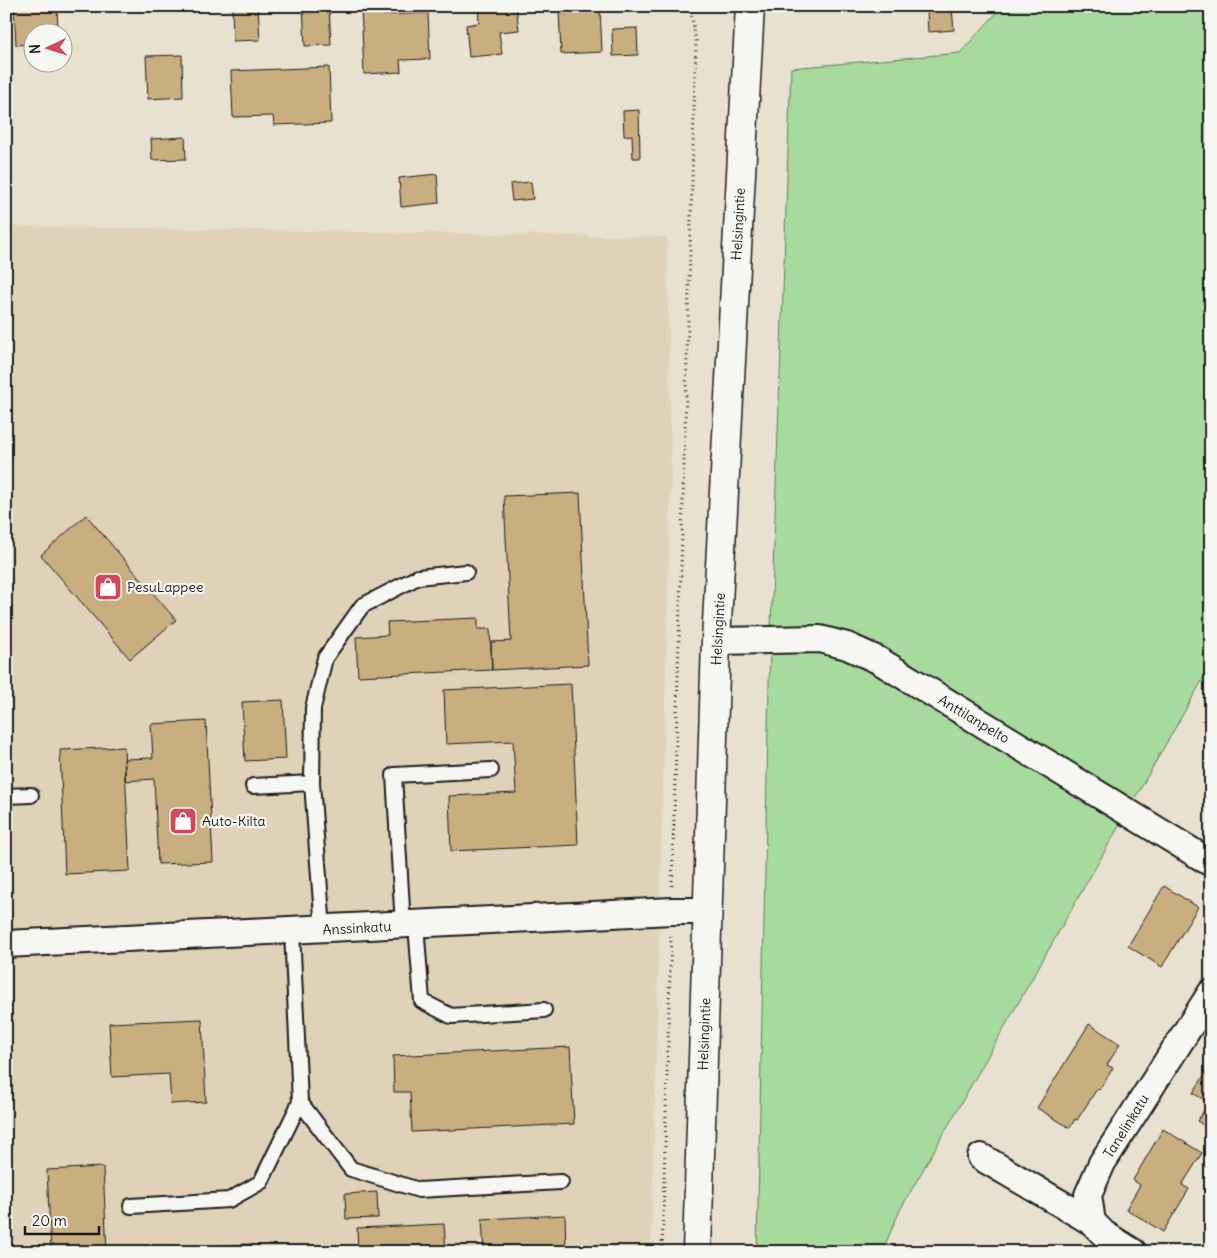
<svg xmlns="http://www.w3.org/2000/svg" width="1217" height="1258" font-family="Delius,sans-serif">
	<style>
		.built { fill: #dfd2b8 }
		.green { fill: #a7db9d; stroke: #627c5c }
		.building { fill: #c9af80; stroke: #1c1c1c }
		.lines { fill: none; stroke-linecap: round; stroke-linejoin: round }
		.lane-casing { stroke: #1c1c1c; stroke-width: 18 }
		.street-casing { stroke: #1c1c1c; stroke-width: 30 }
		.secondary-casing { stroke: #1c1c1c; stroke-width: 31 }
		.path { stroke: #1c1c1c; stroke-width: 3; stroke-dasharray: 1 4; stroke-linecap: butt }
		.lane { stroke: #f6f6f2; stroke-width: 14 }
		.street { stroke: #f6f6f2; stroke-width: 26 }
		.secondary { stroke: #f6f6f2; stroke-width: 28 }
		.labels { text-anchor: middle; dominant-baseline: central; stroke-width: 4.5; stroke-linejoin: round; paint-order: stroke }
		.street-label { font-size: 14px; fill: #1c1c1c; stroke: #f6f6f2 }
		.poi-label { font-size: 14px; fill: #1c1c1c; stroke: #f6f6f2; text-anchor: start }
	</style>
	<rect width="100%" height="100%" fill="#e8e1d0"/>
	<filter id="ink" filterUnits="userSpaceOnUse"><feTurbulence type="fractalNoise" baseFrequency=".02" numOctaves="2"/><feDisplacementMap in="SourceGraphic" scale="10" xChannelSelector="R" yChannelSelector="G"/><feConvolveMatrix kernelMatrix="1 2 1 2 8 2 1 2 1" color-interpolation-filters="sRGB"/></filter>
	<g filter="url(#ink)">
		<path class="built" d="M6,226L667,237L671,470L651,1252H6Z"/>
		<path class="green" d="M1003,6H1211V665L900,1210L882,1252H757L769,683L791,68L960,53Z"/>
		<path class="building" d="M14,6H57L58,32H32V44L16,45Z
			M232,6H258L260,40L233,41Z
			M303,6H329L331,45L305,46Z
			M361,6H383V15L428,13L430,59L400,60L401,72L364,74Z
			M478,6H516L519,30L499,32L502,54L469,57L466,25L479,23Z
			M600,7L602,52L561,54L559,9Z
			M952,9L954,30L928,32L927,10Z
			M637,28L638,55L613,56L612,29Z
			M182,55L183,97L148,99L146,56Z
			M329,67L331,123L274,125L273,116L233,117L231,71Z
			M639,110L640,158H633L632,135L624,136L623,111Z
			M185,137L186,159L152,160L151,139Z
			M437,174L439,203L401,207L399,178Z
			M531,182L533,199L512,201L510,184Z
			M580,493L588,665L492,670L491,642L511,641L504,496Z
			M86,515L176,620L130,659L41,555Z
			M478,618V629H490L492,670L358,676L356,637L388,635L387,622Z
			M571,684L578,845L451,851L449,796L516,793L513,741L446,744L444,690Z
			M283,700L286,759L245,761L242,702Z
			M206,721L213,862L158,864L154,779L125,781L124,759L153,758L151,724Z
			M124,747L130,871L65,874L60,750Z
			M1164,886L1198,907L1162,967L1128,946Z
			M202,1019L206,1102L171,1104L169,1074L112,1077L109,1023Z
			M1089,1024L1120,1044L1107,1065L1113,1068L1099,1090L1097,1089L1077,1120L1075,1119L1070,1128L1037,1108Z
			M570,1047L574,1124L412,1132L410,1092H394L393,1056Z
			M1211,1065V1130L1197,1121L1209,1103L1193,1093Z
			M1163,1129L1202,1153L1182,1185L1189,1189L1163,1232L1126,1209L1140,1185L1133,1180Z
			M103,1167L107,1252H51L47,1170Z
			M377,1192L378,1218L346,1219L345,1194Z
			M565,1215L566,1252H484L482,1219Z
			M444,1224L446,1252H358L357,1228Z
			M251,1244V1252H126V1250Z"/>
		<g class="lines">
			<defs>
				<path id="lane" d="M253,786L312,783
					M6,796L31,795
					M403,925L394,775L491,770
					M416,925L422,1001L451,1016L544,1010
					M323,930L312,783L313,708L325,658L362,606L418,577L466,572
					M300,1102L351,1169L419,1190L561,1182
					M131,1206L229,1200L261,1182L300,1102L292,931"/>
				<path id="street" d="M716,641L820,639L847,646L878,660L1211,863
					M6,944L672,911H708
					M981,1157L1092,1222
					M1133,1252L1104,1234L1092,1222L1088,1195L1102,1163L1211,993"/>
				<path id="secondary" d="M697,1252L716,641L750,6"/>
			</defs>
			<use href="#lane" class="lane-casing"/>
			<use href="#street" class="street-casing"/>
			<use href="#secondary" class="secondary-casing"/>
			<path class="path" d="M672,886L696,41L690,6
				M662,1252L671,935"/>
			<use href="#lane" class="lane"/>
			<use href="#street" class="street"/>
			<use href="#secondary" class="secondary"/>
		</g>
	</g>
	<defs>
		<symbol id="shop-square" viewBox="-11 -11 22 22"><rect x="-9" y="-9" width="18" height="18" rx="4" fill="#d1495b" stroke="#f6f6f2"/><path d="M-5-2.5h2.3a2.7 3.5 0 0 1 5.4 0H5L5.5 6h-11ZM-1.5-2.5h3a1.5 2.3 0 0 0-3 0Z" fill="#fff"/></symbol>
	</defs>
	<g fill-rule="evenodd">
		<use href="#shop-square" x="92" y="571" width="32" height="32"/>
		<use href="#shop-square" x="167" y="805" width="32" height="32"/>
	</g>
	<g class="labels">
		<g class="street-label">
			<text transform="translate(738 224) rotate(-87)">Helsingintie</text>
			<text transform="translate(718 629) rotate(-87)">Helsingintie</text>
			<text transform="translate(974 719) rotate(31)">Anttilanpelto</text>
			<text transform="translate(357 928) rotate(-3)">Anssinkatu</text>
			<text transform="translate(704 1034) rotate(-88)">Helsingintie</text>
			<text transform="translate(1126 1126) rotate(-58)">Tanelinkatu</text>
		</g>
		<g class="poi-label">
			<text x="127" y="587">PesuLappee</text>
			<text x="202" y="821">Auto-Kilta</text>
		</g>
	</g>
	<rect width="1217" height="1258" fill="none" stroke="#f6f6f2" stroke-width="25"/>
	<rect x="12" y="12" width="1192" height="1233" fill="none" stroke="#1c1c1c" stroke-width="2" filter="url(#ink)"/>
	<g transform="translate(48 48) rotate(266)"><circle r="24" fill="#f6f6f2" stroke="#9f9f9c"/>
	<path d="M0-4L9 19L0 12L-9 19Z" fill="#d1495b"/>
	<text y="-8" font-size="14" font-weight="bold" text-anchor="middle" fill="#1c1c1c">N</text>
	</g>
	<path d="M25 1226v8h74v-8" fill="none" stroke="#1c1c1c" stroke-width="2.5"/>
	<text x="32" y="1226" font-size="15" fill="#1c1c1c" stroke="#f6f6f2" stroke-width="4" paint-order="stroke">20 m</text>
</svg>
